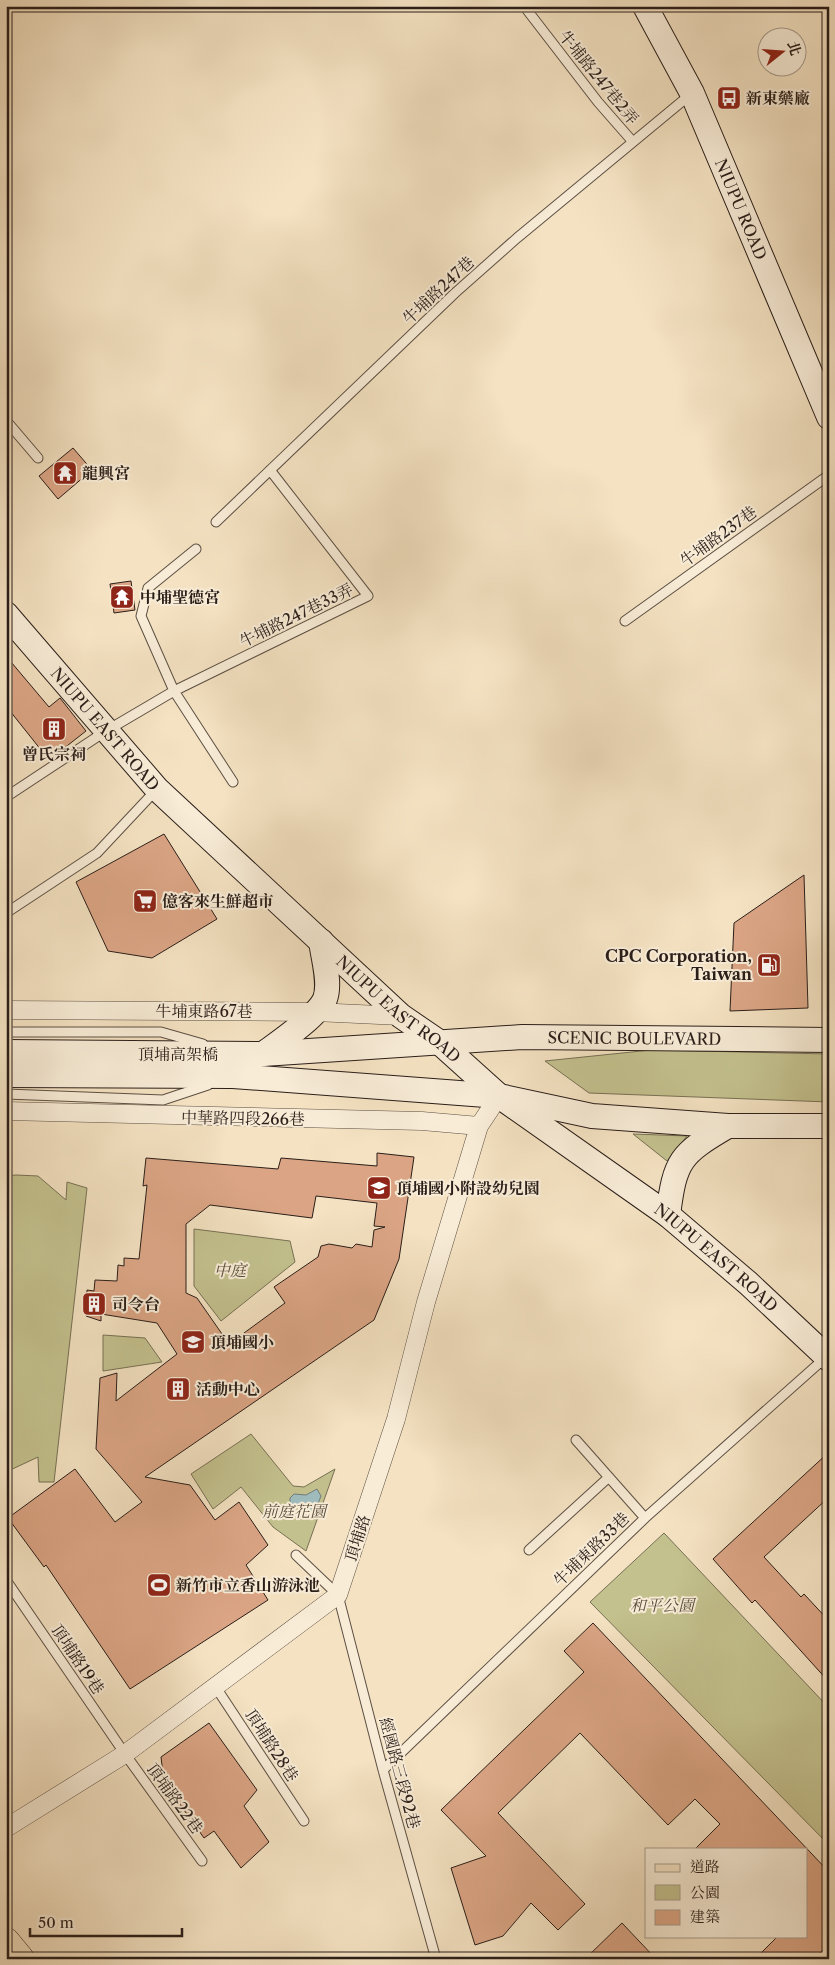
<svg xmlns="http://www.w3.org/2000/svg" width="835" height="1965" font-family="'Libre Caslon Text','Noto Serif TC',serif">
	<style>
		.green { fill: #c3c18e; stroke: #767054 }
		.water { fill: #a0bcbd; stroke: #717d7b }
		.building { fill: #dba585; stroke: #2a1e19; fill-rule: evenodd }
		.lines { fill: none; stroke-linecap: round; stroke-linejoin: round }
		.lane-casing { stroke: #5c4f43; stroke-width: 11 }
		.street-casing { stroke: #5c4f43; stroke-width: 19 }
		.secondary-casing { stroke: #2a1e19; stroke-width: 26 }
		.primary-casing { stroke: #2a1e19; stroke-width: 29 }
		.lane { stroke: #f8ecd7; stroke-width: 9 }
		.street { stroke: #f8ecd7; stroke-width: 18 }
		.secondary { stroke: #f8ecd7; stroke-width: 24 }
		.primary { stroke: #f4e2c2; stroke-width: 28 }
		.labels { text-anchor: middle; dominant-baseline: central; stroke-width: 4; stroke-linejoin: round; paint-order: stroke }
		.street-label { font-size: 16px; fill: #2a1e19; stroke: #f8ecd7 }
		.poi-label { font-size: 16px; font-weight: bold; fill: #2a1e19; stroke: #f8ecd7; text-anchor: start }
		.park-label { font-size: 16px; font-style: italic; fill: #584f3c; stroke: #f8ecd7 }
	</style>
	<rect width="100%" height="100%" fill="#f4e2c2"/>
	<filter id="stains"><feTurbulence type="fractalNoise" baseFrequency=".004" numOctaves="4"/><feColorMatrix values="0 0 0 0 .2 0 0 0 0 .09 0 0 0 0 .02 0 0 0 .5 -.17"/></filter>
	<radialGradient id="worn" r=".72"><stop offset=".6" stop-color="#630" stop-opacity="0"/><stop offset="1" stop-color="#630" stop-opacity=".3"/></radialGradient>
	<path class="green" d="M651,1050L829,1054V1102L589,1093L545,1061Z
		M633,1134L687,1136L667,1161Z
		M16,1175L38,1176L66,1200L67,1182L87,1188L54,1482H39L38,1457L6,1472V1176Z
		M194,1229L290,1241L295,1262L221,1321L194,1286Z
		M103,1335L145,1338L162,1362L103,1371Z
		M251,1434L293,1486L304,1487L335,1469L306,1551L273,1527L241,1487L213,1509L191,1474Z
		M664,1533L829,1708V1845L590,1602Z"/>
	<path class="water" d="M317,1489L321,1496L316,1509L309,1511L290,1504V1498L294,1494L306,1495Z"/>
	<path class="building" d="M73,448L92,470L58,499L39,476Z
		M131,581L135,610L114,613L110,584Z
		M6,656L49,707L60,698L86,731L49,760L6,706Z
		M164,834L217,919L152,958L108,951L76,882Z
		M804,875L808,1008L730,1011L734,923Z
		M377,1153L414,1157L399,1259L374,1320L145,1477L190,1485L215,1520L239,1502L268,1545L246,1565L268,1600L130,1689L46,1565L44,1567L8,1518L75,1469L115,1522L142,1502L96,1449L100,1378L117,1373L116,1401L177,1354L157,1323L101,1314V1321L86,1316L87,1290L94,1291L95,1280L117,1281L118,1265L124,1266V1258L139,1259L147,1185L143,1186L146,1158L278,1169L281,1158L377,1166ZM316,1196L377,1203L374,1226L385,1227L374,1230L372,1247L356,1244L352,1248L329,1244L321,1246L318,1257L274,1287L285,1303L229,1344L197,1298L186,1293V1224L210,1205L312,1218Z
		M829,1452V1497L764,1557L801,1597L804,1594L829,1621V1682L755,1600L752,1603L713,1559Z
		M593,1623L829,1872V1944L814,1959H755L778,1936H806V1849H695L720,1824L695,1799L668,1825L580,1733L498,1813L585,1904L558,1930L531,1903L503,1936L475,1945L451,1868L486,1856L441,1810L584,1672L564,1651Z
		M209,1723L257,1790L244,1806L269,1842L241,1868L214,1831L204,1838L164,1782L161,1757Z
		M622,1923L656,1959H585Z"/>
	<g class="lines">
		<defs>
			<path id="lane" d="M524,6L598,102L633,142
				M6,426L9,424L38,458
				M216,522L455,293L517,238L691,94
				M625,621L829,475
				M233,782L174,691L368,596L270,470
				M6,797L106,731L174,691L141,616L148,588L196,549
				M6,913L97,853L157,789
				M6,1032H161L203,1044
				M6,1094L163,1100L208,1085
				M576,1440L645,1518
				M529,1550L609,1477
				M296,1555L338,1595L383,1770L436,1959
				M6,1580L125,1754L202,1861
				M215,1686L304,1821
				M383,1770L645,1518L825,1358"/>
			<path id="street" d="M6,1010L315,1012L401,1016
				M6,1111L422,1121L479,1126
				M6,1828L125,1754L338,1595L396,1419L426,1302L479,1126L499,1096"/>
			<g id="secondary">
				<path id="s1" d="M645,6L692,93L829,417"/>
				<path id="s2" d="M6,614L157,789L401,1016L439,1042L499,1096L668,1215L748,1283L829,1359"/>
				<path id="s3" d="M6,1052L263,1054L522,1037L829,1040"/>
				<path d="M263,1054C278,1043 318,1016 325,999C331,983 323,958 321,941"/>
				<path d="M6,1075L233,1076L499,1096L592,1116L728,1126H829"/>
				<path d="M668,1215C675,1160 680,1154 728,1126"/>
			</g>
			<path id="primary" d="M6,1942L20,1959"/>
		</defs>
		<use href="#lane" class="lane-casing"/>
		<use href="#street" class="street-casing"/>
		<use href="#secondary" class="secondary-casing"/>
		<use href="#primary" class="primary-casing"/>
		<use href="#lane" class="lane"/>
		<use href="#street" class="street"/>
		<use href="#secondary" class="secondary"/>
		<use href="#primary" class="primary"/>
	</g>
	<defs>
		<symbol id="bus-square" viewBox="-11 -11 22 22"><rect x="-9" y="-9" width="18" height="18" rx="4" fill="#8f2418" stroke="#f8ecd7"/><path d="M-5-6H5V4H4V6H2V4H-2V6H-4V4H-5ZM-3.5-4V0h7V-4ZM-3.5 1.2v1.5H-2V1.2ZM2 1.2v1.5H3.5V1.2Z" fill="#fff"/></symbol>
		<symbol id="temple-square" viewBox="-11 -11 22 22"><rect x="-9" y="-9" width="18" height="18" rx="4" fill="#8f2418" stroke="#f8ecd7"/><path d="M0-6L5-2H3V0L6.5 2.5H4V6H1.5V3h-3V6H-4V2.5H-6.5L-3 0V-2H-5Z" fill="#fff"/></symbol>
		<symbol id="building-square" viewBox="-11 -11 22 22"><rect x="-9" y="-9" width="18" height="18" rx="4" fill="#8f2418" stroke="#f8ecd7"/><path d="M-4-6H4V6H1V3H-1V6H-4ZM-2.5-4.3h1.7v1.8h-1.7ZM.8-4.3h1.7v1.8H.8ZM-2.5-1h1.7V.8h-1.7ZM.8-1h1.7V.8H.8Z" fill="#fff"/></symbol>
		<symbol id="supermarket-square" viewBox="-11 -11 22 22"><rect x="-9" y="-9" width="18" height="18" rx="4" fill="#8f2418" stroke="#f8ecd7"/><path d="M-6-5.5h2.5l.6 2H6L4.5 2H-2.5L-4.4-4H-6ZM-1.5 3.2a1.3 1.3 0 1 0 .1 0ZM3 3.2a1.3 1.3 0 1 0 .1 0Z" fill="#fff"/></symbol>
		<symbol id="fuel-square" viewBox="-11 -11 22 22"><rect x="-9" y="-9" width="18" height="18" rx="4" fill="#8f2418" stroke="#f8ecd7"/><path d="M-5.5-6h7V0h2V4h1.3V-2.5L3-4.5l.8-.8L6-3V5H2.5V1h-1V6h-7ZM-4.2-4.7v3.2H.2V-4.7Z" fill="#fff"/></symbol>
		<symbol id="school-square" viewBox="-11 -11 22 22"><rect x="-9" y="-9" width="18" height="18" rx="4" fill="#8f2418" stroke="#f8ecd7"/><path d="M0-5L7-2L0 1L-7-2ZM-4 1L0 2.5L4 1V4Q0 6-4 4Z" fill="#fff"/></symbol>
		<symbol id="stadium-square" viewBox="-11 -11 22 22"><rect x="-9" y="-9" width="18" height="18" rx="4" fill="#8f2418" stroke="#f8ecd7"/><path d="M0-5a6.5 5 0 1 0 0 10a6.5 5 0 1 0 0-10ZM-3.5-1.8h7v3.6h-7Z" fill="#fff"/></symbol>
	</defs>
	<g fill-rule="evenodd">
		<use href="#bus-square" x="715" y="84" width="28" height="28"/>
		<use href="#temple-square" x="51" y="459" width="28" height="28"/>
		<use href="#temple-square" x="108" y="583" width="28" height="28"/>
		<use href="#building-square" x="40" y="715" width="28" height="28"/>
		<use href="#supermarket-square" x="131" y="887" width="28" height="28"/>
		<use href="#fuel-square" x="755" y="951" width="28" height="28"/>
		<use href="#school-square" x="365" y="1174" width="28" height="28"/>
		<use href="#building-square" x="80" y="1290" width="28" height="28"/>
		<use href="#school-square" x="179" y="1328" width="28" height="28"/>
		<use href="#building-square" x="164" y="1375" width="28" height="28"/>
		<use href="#stadium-square" x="145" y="1571" width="28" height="28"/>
	</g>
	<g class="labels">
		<g class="street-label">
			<text transform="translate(599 77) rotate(51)">牛埔路247巷2弄</text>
			<text stroke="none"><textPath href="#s1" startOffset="225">NIUPU ROAD</textPath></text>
			<text transform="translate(438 290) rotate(-43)">牛埔路247巷</text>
			<text transform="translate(718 536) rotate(-36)">牛埔路237巷</text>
			<text transform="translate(296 615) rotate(-26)">牛埔路247巷33弄</text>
			<text stroke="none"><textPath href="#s2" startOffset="152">NIUPU EAST ROAD</textPath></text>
			<text stroke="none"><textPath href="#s2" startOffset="558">NIUPU EAST ROAD</textPath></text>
			<text x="204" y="1011">牛埔東路67巷</text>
			<text stroke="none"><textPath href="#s3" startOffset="629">SCENIC BOULEVARD</textPath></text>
			<text x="178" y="1054">頂埔高架橋</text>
			<text transform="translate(243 1118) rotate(1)">中華路四段266巷</text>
			<text stroke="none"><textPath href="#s2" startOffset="962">NIUPU EAST ROAD</textPath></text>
			<text transform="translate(357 1538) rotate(-72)">頂埔路</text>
			<text transform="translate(591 1549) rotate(-44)">牛埔東路33巷</text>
			<text transform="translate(78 1659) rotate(56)">頂埔路19巷</text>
			<text transform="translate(272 1745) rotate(57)">頂埔路28巷</text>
			<text transform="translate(400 1773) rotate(75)">經國路三段92巷</text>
			<text transform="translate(175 1798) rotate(54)">頂埔路22巷</text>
		</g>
		<g class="poi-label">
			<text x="746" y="98">新東藥廠</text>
			<text x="82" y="473">龍興宮</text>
			<text x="140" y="597">中埔聖德宮</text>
			<text x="54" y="754" text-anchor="middle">曾氏宗祠</text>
			<text x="162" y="901">億客來生鮮超市</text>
			<text x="752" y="956" text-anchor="end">CPC Corporation,<tspan x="752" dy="18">Taiwan</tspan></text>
			<text x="396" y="1188">頂埔國小附設幼兒園</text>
			<text x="112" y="1304">司令台</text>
			<text x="210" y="1342">頂埔國小</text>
			<text x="196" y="1389">活動中心</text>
			<text x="176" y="1585">新竹市立香山游泳池</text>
		</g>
		<g class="park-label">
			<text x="230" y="1270">中庭</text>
			<text x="294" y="1511">前庭花園</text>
			<text x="662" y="1605">和平公園</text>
		</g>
	</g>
	<rect width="835" height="1965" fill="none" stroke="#f4e2c2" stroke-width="25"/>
	<rect x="8" y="8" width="820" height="1950" fill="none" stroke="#2a1e19" stroke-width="2.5"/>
	<rect x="12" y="12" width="810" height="1940" fill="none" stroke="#2a1e19"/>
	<rect x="645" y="1848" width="162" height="90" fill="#f8ecd7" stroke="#a69a8b"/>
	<rect x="655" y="1864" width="25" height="8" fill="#f4e2c2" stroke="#a69a8b"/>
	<text x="690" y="1872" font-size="15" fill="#2a1e19">道路</text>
	<rect x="655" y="1885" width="25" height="15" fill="#c3c18e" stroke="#a69a8b"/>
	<text x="690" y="1898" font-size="15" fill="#2a1e19">公園</text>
	<rect x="655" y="1910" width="25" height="15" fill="#dba585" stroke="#a69a8b"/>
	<text x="690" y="1922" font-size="15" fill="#2a1e19">建築</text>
	<g transform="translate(782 52) rotate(73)"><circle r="24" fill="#f8ecd7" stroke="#a69a8b"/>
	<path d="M0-4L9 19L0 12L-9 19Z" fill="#8f2418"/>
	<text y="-8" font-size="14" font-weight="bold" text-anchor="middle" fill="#2a1e19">北</text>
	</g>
	<path d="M30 1928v8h152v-8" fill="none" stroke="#2a1e19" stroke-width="2.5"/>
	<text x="38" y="1928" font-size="15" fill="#2a1e19" stroke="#f8ecd7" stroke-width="4" paint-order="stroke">50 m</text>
	<rect width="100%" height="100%" filter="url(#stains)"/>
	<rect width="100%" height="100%" fill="url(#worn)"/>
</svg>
